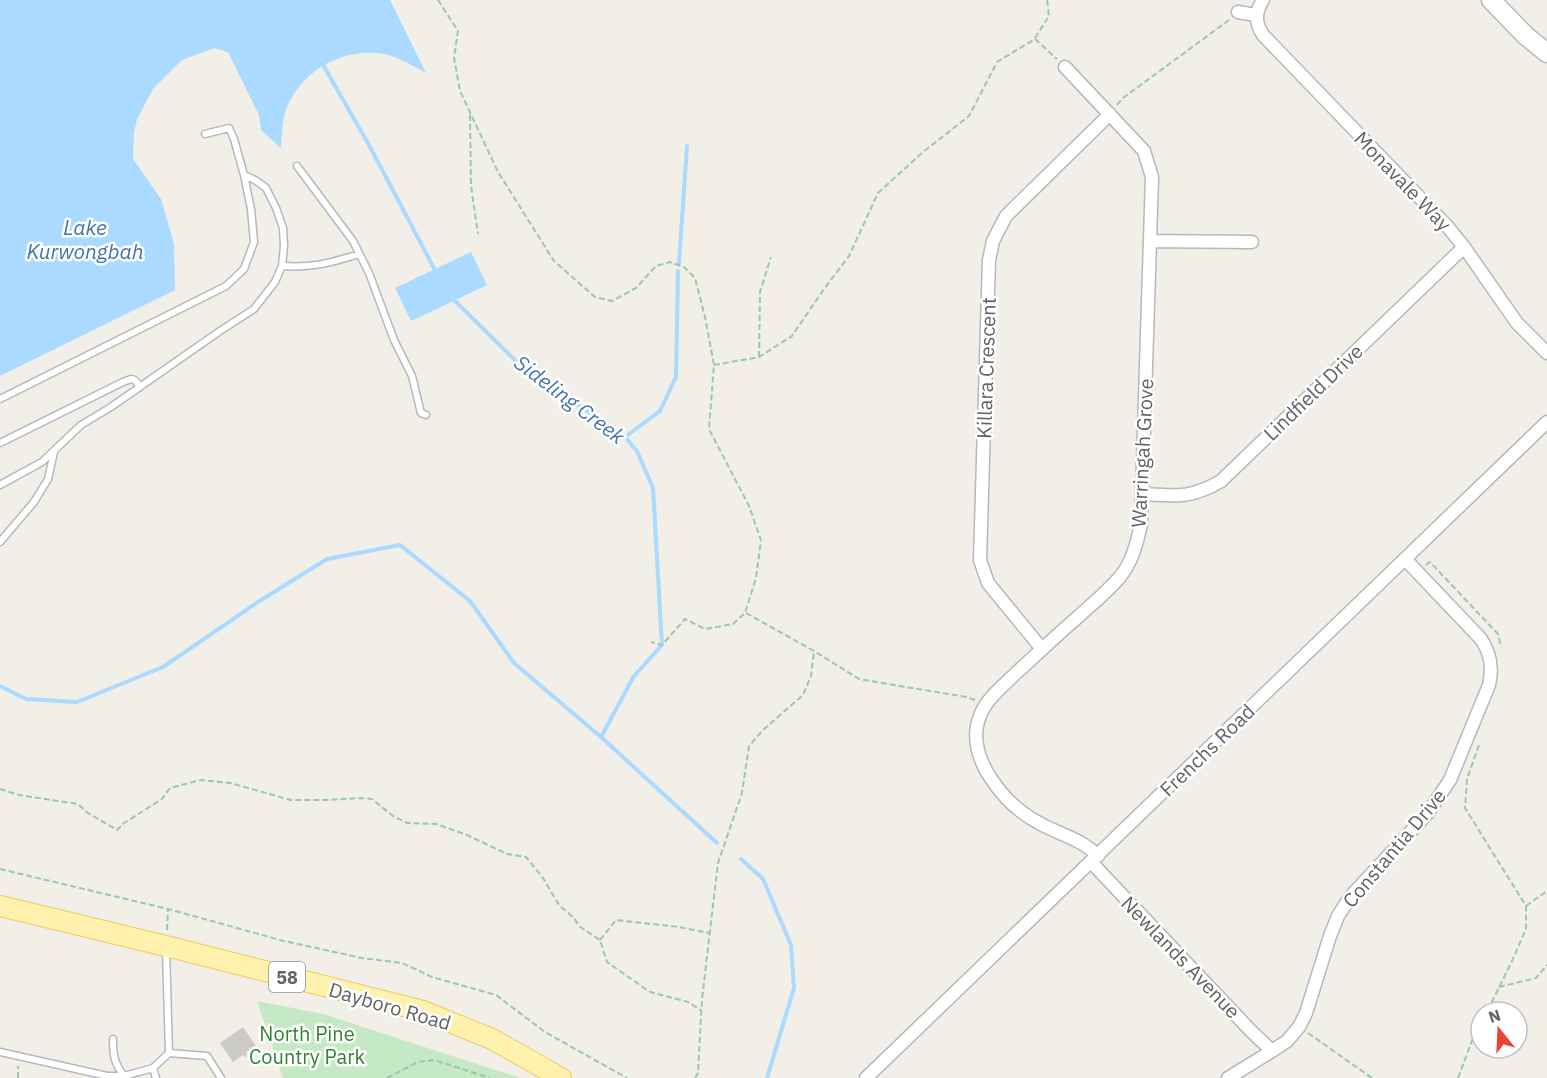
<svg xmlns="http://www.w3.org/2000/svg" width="1547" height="1078" font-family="'IBM Plex Sans',sans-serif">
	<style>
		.green { fill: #c5e8c5 }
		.water { fill: #aadaff }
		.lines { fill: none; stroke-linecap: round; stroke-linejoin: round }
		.stream { stroke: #aadaff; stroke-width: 4 }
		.building { fill: #cccac5 }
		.lane-casing { stroke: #b5b8bc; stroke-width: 9 }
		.street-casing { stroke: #b5b8bc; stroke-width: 15 }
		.secondary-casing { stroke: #b6babf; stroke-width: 21 }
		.primary-casing { stroke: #f2c960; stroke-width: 22 }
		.path { stroke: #9cc7a9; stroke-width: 2; stroke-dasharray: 6 3; stroke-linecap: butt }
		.lane { stroke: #fff; stroke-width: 6 }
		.street { stroke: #fff; stroke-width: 12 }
		.secondary { stroke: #fff; stroke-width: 18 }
		.primary { stroke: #fff2af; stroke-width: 20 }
		.labels { text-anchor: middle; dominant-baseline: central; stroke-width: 5; stroke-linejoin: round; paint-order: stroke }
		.shield { fill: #fff; stroke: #8f9295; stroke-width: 1.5 }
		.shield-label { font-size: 18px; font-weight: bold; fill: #5f6368 }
		.street-label { font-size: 20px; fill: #5f6368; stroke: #fff }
		.park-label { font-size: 20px; fill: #348238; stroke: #fff }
		.water-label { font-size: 21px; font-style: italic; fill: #4174aa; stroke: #fff }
	</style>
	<rect width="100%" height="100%" fill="#f1efe8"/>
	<path class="green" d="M257,1001L323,1014L520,1078H283Z"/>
	<path class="water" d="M0,0H390L426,73C413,66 399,57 384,54C344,47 303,69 287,107C282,119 282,135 281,148L261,130L259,115L228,52L214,48L182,60L153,89L137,119L134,133L133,159L161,199L174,244L175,290L0,376Z
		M471,252L487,285L411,321L395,288Z"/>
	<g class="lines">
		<path class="stream" d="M322,63L369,145L436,272
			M679,263L687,146
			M452,298L522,367L625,437L637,451L653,488L662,645L634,676L601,737
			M625,437L660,411L676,377L678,271
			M0,686L26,699L77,702L163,667L261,600L327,559L400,545L470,601L514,663L601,737L717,843
			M741,859L763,879L791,945L794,988L767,1078"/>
	</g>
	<path class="building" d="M243,1027L256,1046L246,1052L247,1055L245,1057L243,1055L233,1062L220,1043Z"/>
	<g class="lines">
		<defs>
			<path id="lane" d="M297,166L353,241L369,273L394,340L412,376L421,413L426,415
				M282,266C312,268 331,263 359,254
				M0,399L226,286L244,269L254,242L251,209L244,175L234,139L229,128L205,134
				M0,443L123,382L131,379L135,380L140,387
				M0,485L42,462L81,425L111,407L220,331L254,309L275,282L282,266L284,246L283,228L276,208L266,188L255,180L244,175
				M0,542L34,502L48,479L54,452
				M113,1039C113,1055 114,1063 124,1076
				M0,1052L107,1076H124L153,1068L169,1053L166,950
				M169,1053L207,1056L221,1078
				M153,1068L156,1078"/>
			<path id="street" d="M1263,0C1255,12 1255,23 1263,35L1447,226L1464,247L1517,323L1547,353
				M1238,12L1256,15
				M1065,67L1144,151L1152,177L1141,524C1137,543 1132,563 1119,578C1107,592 1092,604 1079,616C1057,635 1036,655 1015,674C1003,686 986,699 980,716C971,737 979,762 992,780C1004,798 1020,813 1039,823C1058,834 1082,839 1098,856
				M1150,241L1252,242
				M1142,494C1176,496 1190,499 1221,481L1464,247
				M1042,649L988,583L980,560L989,260L993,241L1006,216L1110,114
				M1091,862L1250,1030L1272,1051
				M866,1078L1547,422
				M1228,1078L1272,1051L1287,1041L1299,1027L1306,1013L1330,936L1338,916L1350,897L1427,814L1450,780L1489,685C1493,668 1491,654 1481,639L1405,559"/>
			<path id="secondary" d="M1491,0L1526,36L1547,53"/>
			<path id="primary" d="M0,906L166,946L423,1011L492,1039L561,1078"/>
		</defs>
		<use href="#lane" class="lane-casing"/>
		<use href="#street" class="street-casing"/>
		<use href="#secondary" class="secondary-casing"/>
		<use href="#primary" class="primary-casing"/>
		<path class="path" d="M438,0L458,31L454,58L460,91L498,172L554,261L595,297L612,301L636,288L656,266L670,262L684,267L695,278L705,317L714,365L709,429L749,506L761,540L756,578L745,613L733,624L705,629L685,619L662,645L651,642
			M1035,38L1049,16L1047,0
			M1117,105L1123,98L1229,20
			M470,115L471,186L478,234
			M759,357L760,292L771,257
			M714,365L759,357L792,336L824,289L849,256L878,193L923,152L969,116L997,62L1035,39L1057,59
			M1426,565L1430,562L1498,634L1501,647
			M746,613L814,651L859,679L966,697L975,700
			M1479,745L1467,779L1465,808L1526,906V929L1512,961L1487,1012
			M0,789L19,795L78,804L88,813L117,830L124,823L162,799L170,788L201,780L230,783L291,800H326L362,798L372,799L393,816L407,823L436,824L467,835L507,854L526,857L543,878L556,900L560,906L574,918L579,926L600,940L607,962L650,992L688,1002L702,1011
			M0,869L168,909L284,941L362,958L402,963L432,977L496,995L545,1032L627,1078
			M1526,906L1547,891
			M167,930L168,909
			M600,940L616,920L679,927L709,933
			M1499,987L1536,978L1547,965
			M1308,1033L1372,1078
			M18,1078V1066
			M387,1078L418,1062L434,1060L490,1078
			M695,1078L698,1073L702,999L718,863L742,793L749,746L763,730L803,695L811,676L814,651
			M1458,1078L1475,1033L1481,1022"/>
		<use href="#lane" class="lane"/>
		<use href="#street" class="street"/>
		<use href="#secondary" class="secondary"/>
		<use href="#primary" class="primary"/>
	</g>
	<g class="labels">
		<rect class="shield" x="269" y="962" width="36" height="30" rx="4.5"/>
		<g class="shield-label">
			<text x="287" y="977">58</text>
		</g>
		<g class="street-label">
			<text transform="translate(1403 181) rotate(46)">Monavale Way</text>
			<text transform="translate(986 368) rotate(-88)">Killara Crescent</text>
			<text transform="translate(1313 392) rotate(-44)">Lindfield Drive</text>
			<text transform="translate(1142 453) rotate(-87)">Warringah Grove</text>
			<text transform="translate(1207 750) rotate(-44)">Frenchs Road</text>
			<text transform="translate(1394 848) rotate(-50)">Constantia Drive</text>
			<text transform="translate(1181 957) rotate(46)">Newlands Avenue</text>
			<text transform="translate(390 1006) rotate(16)">Dayboro Road</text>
		</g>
		<g class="park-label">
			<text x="307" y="1033">North Pine<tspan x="307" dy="23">Country Park</tspan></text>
		</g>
		<g class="water-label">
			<text x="85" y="227">Lake<tspan x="85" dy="24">Kurwongbah</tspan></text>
			<text transform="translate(570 399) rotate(37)">Sideling Creek</text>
		</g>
	</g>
	<g transform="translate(1499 1030) rotate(342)"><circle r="28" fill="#ffffff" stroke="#bfc1c3" stroke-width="1.5"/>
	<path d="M0-4.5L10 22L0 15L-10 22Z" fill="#ea4335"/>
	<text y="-9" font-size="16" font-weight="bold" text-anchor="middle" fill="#5f6368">N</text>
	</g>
</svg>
